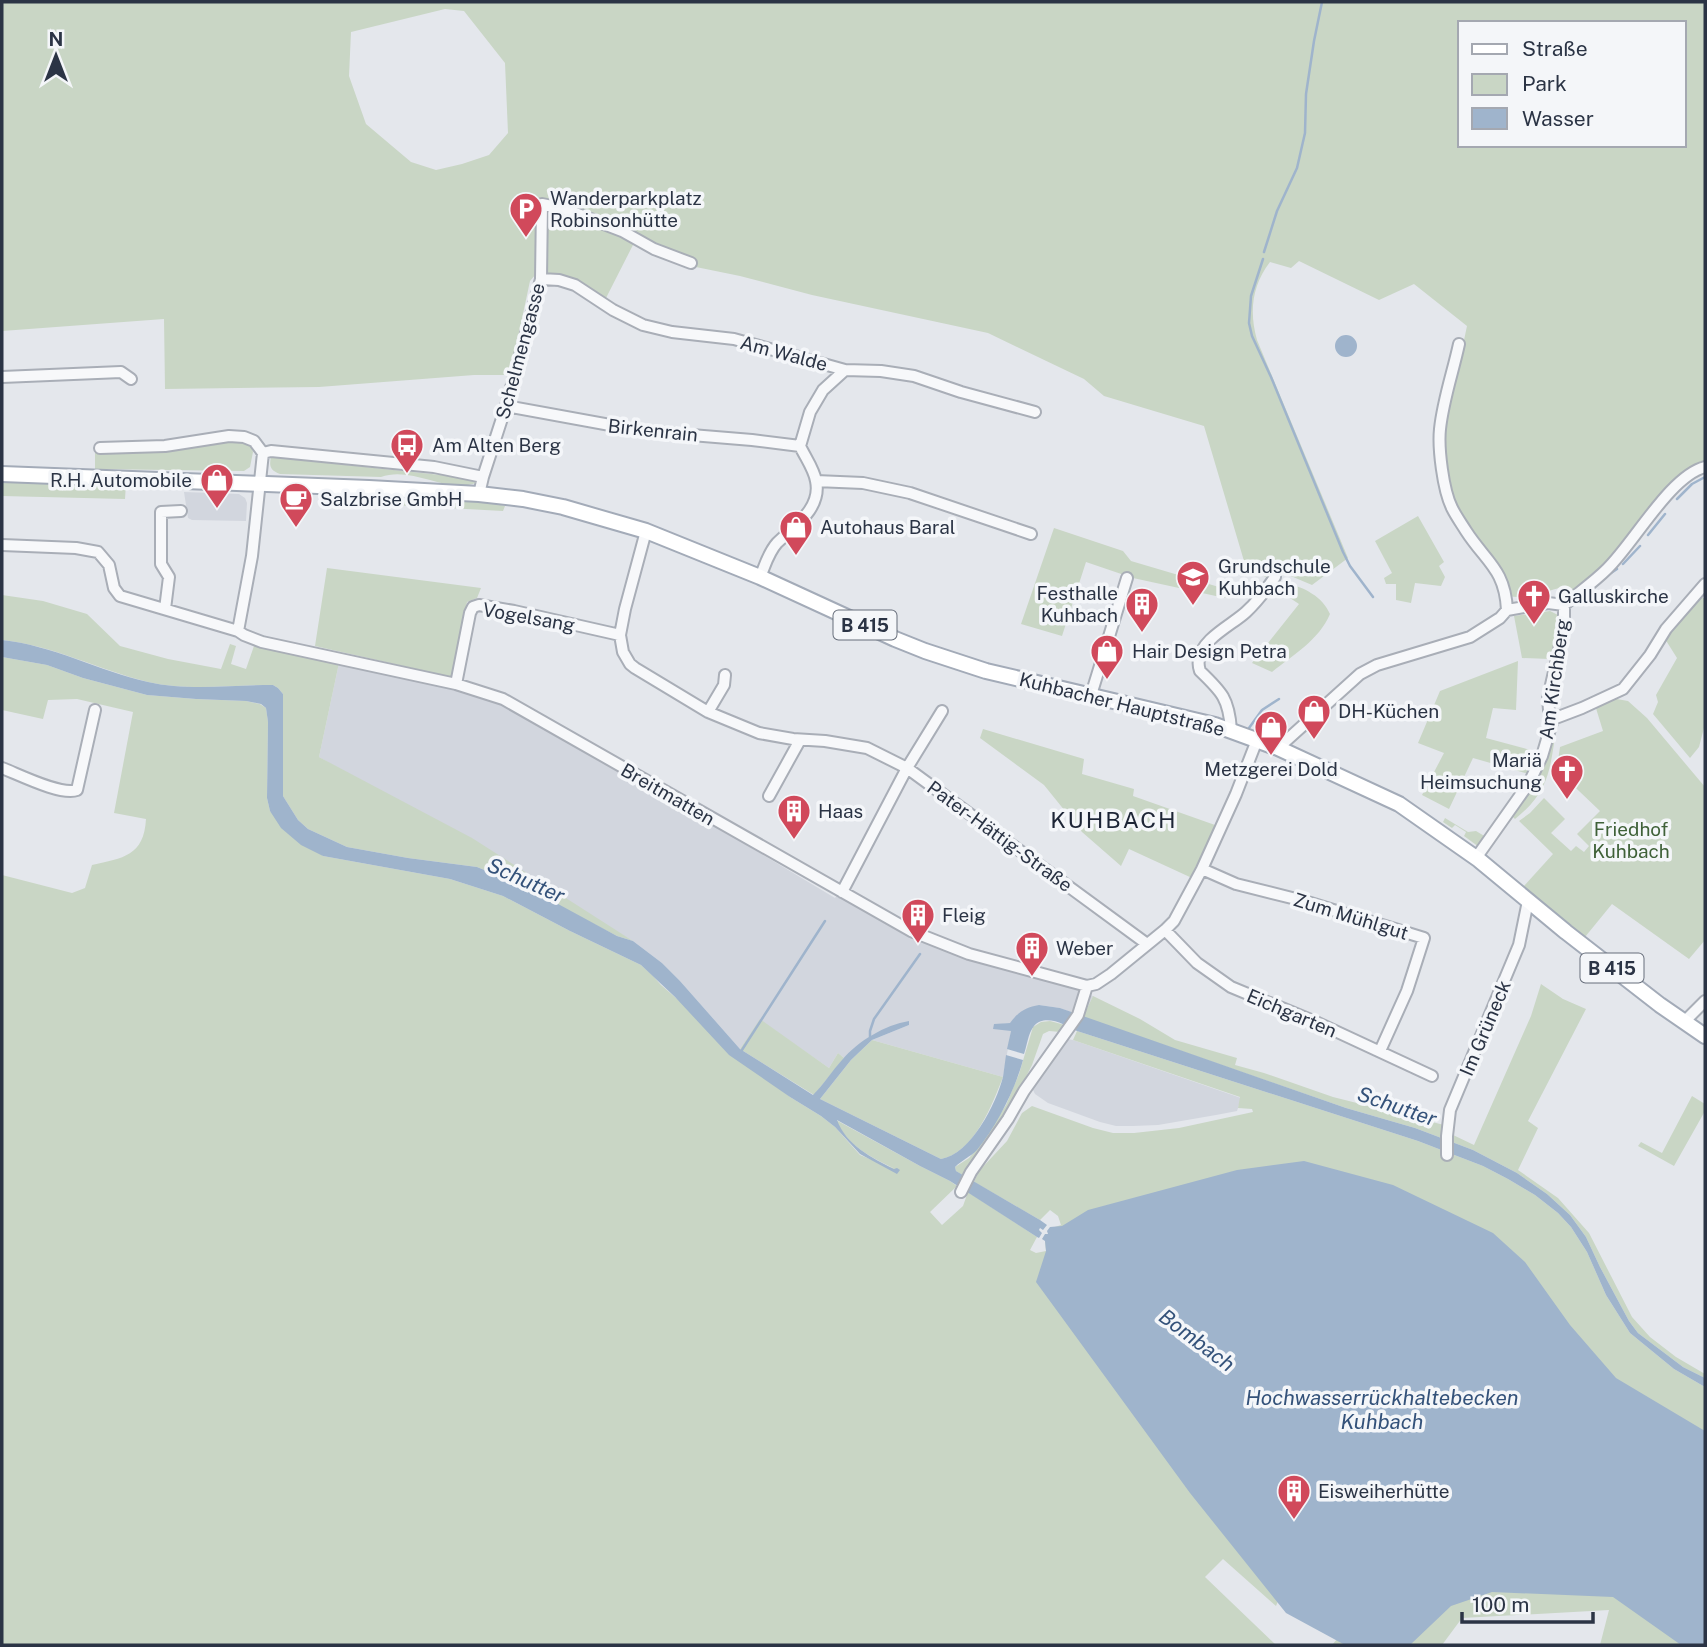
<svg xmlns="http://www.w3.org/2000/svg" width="1707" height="1647" font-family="'Public Sans',sans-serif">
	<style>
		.built { fill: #d2d6de }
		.green { fill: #c9d6c5; fill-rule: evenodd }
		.water { fill: #9fb4cc }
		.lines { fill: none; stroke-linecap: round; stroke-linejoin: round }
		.stream { stroke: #9fb4cc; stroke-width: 2.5 }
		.minor-casing { stroke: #a9aeb7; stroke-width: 14 }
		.major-casing { stroke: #a3abb8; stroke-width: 18 }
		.minor { stroke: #f7f8fa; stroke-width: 10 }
		.major { stroke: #fff; stroke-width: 14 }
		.labels { text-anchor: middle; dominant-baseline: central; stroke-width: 7; stroke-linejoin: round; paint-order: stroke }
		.shield { fill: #f4f6f9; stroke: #676e7b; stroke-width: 2 }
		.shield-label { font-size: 18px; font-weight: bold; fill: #2b3445 }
		.poi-label { font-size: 19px; fill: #2b3445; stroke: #f4f6f9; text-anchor: start }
		.street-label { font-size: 19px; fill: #2b3445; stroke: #f4f6f9 }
		.park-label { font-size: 19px; fill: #3f6138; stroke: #f4f6f9 }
		.water-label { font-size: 21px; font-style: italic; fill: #34527a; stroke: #f4f6f9 }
		.quarter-label { font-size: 23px; letter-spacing: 2px; fill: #1d2536; stroke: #f4f6f9 }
	</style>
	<rect width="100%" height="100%" fill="#e4e7ec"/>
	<path class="built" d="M184,492L239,494L245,498L247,503L246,521L192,520L188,518Z
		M339,663L450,686L506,705L643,783L835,898L838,894L910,934L1033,974L1093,996L1083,1017L1060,1008L1039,1005L1010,1023L1002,1024L1011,1031L1003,1077L872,1040L909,1025V1022L870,1037L844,1058L838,1053L829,1068L760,1020L740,1049L680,981L662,963L633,941L319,757Z
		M1067,1039L1073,1040L1241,1098L1238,1108L1237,1111L1216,1115L1158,1125L1133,1126H1116L1100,1122L1048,1103L1035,1094L1032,1088Z"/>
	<path class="green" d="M2,2H1705V464L1701,461L1682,476L1598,572L1567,594L1563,587C1546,591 1527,600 1509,596L1458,510L1453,496L1443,439L1467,326L1414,284L1379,300L1299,261L1291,268L1270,262C1252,285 1249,312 1257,340L1348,558L1312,585L1279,571L1268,579L1244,561L1204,426L1104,396L1084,379L988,333L812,295L740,276L691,266L634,243L606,298L567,276L536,274L530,281L510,375H474L319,387L165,389L164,319L2,331ZM445,9L464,11L505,63L508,133L489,155L462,164L436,170L411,162L366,124L349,76L351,32ZM1460,23H1684V145H1460Z
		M228,440L242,442L251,446L253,452L250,467L244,471L95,469V452L161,451Z
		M271,457L469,478L476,480L477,482C452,496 412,465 381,477L280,474C270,470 269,466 271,457Z
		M2,480L126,484L125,499L2,496Z
		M370,492L487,502L505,506L503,511L319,501L320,496L357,497Z
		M1418,516L1444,562L1439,566L1445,577L1441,586L1415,583L1411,603L1396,600V584H1386L1384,578L1392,573L1375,541Z
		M1054,528L1123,551L1131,561L1229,590L1225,598L1133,578L1086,562L1062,636L1021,624Z
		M327,568L481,588L477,598L467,602L452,677L315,646Z
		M1286,583C1304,587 1323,597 1330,614C1319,640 1293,655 1272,672L1252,663L1299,604L1278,590L1281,584Z
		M2,595L43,601L87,614L120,646L168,659L221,669L230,644L236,646L231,664L246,669L254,646L339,663L319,757L472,838L633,941L617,936L509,880L477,867L408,858L347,847L308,829L298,820L283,796V694L278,688L273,685C233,685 187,691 148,682C99,670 52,645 2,640Z
		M1700,598H1705V724L1699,747L1690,758L1653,714L1658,702L1656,695L1677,658L1665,639Z
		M1550,611L1558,615L1559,621L1550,659L1522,658L1514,616Z
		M2,657L47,665L83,678L147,695L196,699L246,701L260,704L266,708L268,722L267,798L270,811L323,856L450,879L503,896L570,931L641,965L653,976L661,985L790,1097L821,1116L835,1127L860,1155L895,1169C871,1157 847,1146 836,1120L920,1166L950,1181L957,1186L930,1212L942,1225L963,1206L968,1192L1037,1237L1030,1250L1036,1253L1046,1251L1045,1241L1052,1228L1061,1225L1058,1216L1050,1210L1040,1220L974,1182L979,1171L1007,1141L1022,1113L1032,1106L1093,1128L1113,1133H1134L1179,1128L1253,1112L1252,1109L1238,1108L1240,1097L1073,1040L1077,1031L1418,1141L1483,1166L1508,1179L1535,1195L1558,1213L1571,1227L1587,1252L1606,1295L1630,1333L1674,1369L1705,1387V1645H1600L1609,1610L1462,1618L1442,1645H1332L1387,1580L1300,1548L1276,1606L1223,1559L1205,1577L1276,1645H2V875L72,893L85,888L92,865C123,858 144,856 146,819L114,813L133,712L77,699L48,700L43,719L2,710Z
		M1518,661L1516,710L1493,708L1486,738L1538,752L1529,774L1473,758L1449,809L1422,795L1444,753L1418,743L1440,691Z
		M1611,698L1628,701L1647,718L1705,787V940L1689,959L1612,904L1585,937L1523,887L1553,854L1519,821L1530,813L1544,798L1565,819L1551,833L1571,851L1576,846L1584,852L1589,846L1577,834L1600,811L1558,771V761L1560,747L1603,731L1595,705Z
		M983,729L1084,759L1082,774L1134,789L1133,796L1215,825L1192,878L1129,849L1121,866L1082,832L1044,785L980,738Z
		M1553,730H1556C1550,770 1549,792 1515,819L1512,816L1522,801Z
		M1445,818L1468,832L1476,831L1486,837L1479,847L1464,836L1466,832L1455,825L1452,828L1443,822Z
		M1541,984L1563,999L1586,1009L1528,1121L1538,1128L1518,1170L1558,1198L1589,1233L1632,1317L1650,1337L1676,1357L1705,1374V1378L1683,1367L1638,1333L1629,1321L1600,1267L1586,1237L1570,1215L1547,1194L1517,1173L1473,1150L1415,1128L1346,1108L1083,1017L1093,996L1140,1019L1175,1040L1237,1058L1235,1065L1264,1073L1333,1097L1452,1127L1451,1134L1474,1145L1531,1016Z
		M760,1019L829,1068L838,1053L844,1058L814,1095L740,1049Z
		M1050,1021L1065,1025L1061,1032L1049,1031L1043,1034L1032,1065L1020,1089L964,1176L956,1171L955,1167L969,1158L977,1149L1006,1105L1019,1074L1033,1027L1041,1022Z
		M872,1040L1003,1077C992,1105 974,1153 941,1159L820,1099L851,1060Z
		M1692,1096L1705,1104V1111L1674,1166L1638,1146L1641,1142L1662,1153Z"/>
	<path class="water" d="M1335 346a11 11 0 1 1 22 0a11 11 0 1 1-22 0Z
		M2,640C52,645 99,671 148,682C187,691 233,685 273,685L278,688L283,694V796L298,820L308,829L347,847L408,858L477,867L509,880L536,892L617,936L633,941L662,963L680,981L740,1049L813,1095C824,1084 832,1071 842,1060C858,1041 885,1025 909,1021V1025L872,1040L851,1060L820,1099L941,1159C971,1154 996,1104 1003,1077C1004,1070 1005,1062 1006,1055L1023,1060C1015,1090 997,1125 977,1150C970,1157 962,1160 955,1167L956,1171L1040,1220L1047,1225L1043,1230L1040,1228L1039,1230L1042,1233L1039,1238L1037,1237L950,1181L920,1166L837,1120C846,1145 872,1158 894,1169L897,1168L900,1170L897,1174L860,1154L835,1127L821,1116L790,1097L729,1055L675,997L641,965L570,931L503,896L450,879L323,856L301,845L281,828L270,811L267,798L268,722L266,708L261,704L246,701L196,699L147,695L83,678L47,665L2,657Z
		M1039,1005L1060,1008L1346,1108L1415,1128L1473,1150L1517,1173L1547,1194L1570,1215L1586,1237L1600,1267L1629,1321L1638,1333L1683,1367L1705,1378V1387L1674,1369L1630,1333L1606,1295L1587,1252L1571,1227L1558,1213L1535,1195L1508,1179L1483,1166L1418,1141L1077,1031C1066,1025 1045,1013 1034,1026C1028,1033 1027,1046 1024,1054L1007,1049L1011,1031L993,1029L994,1024L1010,1023C1018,1012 1026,1007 1039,1005Z
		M1304,1161L1393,1185L1493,1233L1525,1262L1570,1325L1616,1378L1705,1431V1645H1681L1613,1597L1492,1592L1451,1606L1410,1645H1345L1286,1613L1190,1493L1036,1282L1046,1251L1045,1241L1042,1239L1045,1234H1048L1047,1231L1050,1227L1062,1226L1088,1210L1237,1170Z"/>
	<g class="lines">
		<path class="stream" d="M1264,252L1277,211L1297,168L1305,133L1306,94L1314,41L1322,2
			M1263,259L1251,296L1249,323L1252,336L1271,377L1343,552L1350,566L1373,597
			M1677,499L1692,484L1705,477
			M1648,535L1665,514
			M1623,564L1640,546
			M1611,573L1617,569
			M1249,728L1262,710L1279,699
			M870,1037V1031L874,1019L920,954
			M740,1053L825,921"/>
		<defs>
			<path id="minor" d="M541,279L559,280L575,285L613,310L643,325L672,332L734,339L845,370L881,371L914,376L961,392L1035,412
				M1459,344C1453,372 1443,400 1440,429C1438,448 1443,490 1452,508C1456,516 1461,523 1466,531C1486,562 1505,569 1507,610
				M2,377L121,372L131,379
				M506,406L643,431L752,440L800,446
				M100,448L165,446L229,436L244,437L254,441L263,453
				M483,477L434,467L271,451L263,453L252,556L238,631L244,635L262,642L456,684L503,699L911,931L969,954L1087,986
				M816,481L863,483L910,493L1031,534
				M479,494L483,477L506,406L541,279L542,204L562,208L622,231L654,249L691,263
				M646,531L625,609L620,635L623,652L630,664L635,668L708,712L759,733L793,739L825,741L867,748L907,768L1147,944
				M2,545L76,548L98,552L109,565L114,588L120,596L238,631
				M760,577C765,566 768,553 777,543C793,527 822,509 816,481C814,469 805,457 800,446L810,412L823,390L845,370
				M165,609L169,577L161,564V512L181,511
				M456,684L470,613L473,607L479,605L514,611L620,635
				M1091,695L1127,578
				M708,712L724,685L725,675
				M1553,719L1582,708L1623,689L1650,655L1666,629L1705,584
				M1231,730C1229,699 1222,692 1200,671C1199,668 1198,664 1199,660C1201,639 1232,625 1246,612C1257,602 1266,590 1275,577
				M1278,748L1360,674L1377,665L1470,637L1500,618L1507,610L1548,603L1564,605C1578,593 1594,582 1607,569C1634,543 1670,476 1705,467
				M2,768C18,774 61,796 77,790L95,710
				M769,796L800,740
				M1476,858L1529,783L1542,756L1553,719L1549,710L1548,698L1564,628V605
				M1202,869L1236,884L1304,901L1424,938L1407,991L1380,1051
				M842,892L907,768L942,711
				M1165,930L1197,963L1231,987L1318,1023L1432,1076
				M1087,986L1096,984L1111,974L1165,930L1174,921L1202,869L1236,794L1257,740
				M1684,1022L1705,1001
				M1447,1155V1136L1450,1110L1519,945L1528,901
				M961,1192L971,1172L1008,1119L1024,1091L1078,1015L1087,986"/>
			<path id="major" d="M2,474L369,488L479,494L523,499L563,507L646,531L760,577L895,639L925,651L986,671L1215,725L1278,748L1399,804L1479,860L1566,932L1660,1005L1705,1036"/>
		</defs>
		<use href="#minor" class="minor-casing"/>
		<use href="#major" class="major-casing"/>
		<use href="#minor" class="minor"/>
		<use href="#major" class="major"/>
	</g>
	<defs>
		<symbol id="parking-pin" viewBox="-11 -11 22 30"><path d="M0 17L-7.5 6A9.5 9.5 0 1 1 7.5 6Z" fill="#d1495b" stroke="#f4f6f9"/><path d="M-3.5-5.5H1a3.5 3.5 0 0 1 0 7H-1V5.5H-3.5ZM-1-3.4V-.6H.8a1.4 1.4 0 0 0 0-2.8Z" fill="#fff"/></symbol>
		<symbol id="bus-pin" viewBox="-11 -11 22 30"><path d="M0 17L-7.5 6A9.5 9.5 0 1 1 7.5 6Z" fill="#d1495b" stroke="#f4f6f9"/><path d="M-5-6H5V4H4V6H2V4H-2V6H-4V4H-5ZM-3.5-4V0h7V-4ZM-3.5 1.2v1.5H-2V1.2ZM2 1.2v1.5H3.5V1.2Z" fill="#fff"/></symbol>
		<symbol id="shop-pin" viewBox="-11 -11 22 30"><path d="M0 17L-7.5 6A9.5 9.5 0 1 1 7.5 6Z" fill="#d1495b" stroke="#f4f6f9"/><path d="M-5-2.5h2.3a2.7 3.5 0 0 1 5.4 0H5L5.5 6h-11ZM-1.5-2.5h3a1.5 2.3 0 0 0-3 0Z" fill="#fff"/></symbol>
		<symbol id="cafe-pin" viewBox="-11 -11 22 30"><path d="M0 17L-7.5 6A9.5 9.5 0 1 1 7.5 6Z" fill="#d1495b" stroke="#f4f6f9"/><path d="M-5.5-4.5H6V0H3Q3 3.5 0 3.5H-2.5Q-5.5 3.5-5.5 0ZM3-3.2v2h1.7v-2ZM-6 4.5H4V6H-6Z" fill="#fff"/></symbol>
		<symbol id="school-pin" viewBox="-11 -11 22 30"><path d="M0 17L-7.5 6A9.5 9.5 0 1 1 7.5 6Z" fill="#d1495b" stroke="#f4f6f9"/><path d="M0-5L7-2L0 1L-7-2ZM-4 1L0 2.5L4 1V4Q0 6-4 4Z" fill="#fff"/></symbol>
		<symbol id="church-pin" viewBox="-11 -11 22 30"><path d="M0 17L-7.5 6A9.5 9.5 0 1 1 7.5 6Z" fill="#d1495b" stroke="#f4f6f9"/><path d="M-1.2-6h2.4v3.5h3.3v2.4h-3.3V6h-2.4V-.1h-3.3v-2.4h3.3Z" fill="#fff"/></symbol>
		<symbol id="building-pin" viewBox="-11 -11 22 30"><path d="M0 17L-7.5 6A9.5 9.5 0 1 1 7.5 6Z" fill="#d1495b" stroke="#f4f6f9"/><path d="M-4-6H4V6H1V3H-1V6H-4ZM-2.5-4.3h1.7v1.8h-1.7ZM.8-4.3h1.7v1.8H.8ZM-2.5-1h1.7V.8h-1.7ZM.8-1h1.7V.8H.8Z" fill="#fff"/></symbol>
	</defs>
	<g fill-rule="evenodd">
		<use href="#parking-pin" x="507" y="190" width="38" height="52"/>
		<use href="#bus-pin" x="388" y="426" width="38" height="52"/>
		<use href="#shop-pin" x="198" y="461" width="38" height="52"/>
		<use href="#cafe-pin" x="277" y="480" width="38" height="52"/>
		<use href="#shop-pin" x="777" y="508" width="38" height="52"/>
		<use href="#school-pin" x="1174" y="558" width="38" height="52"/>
		<use href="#church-pin" x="1515" y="577" width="38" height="52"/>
		<use href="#building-pin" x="1123" y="585" width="38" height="52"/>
		<use href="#shop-pin" x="1088" y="632" width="38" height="52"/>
		<use href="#shop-pin" x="1295" y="692" width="38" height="52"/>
		<use href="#shop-pin" x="1252" y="708" width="38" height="52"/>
		<use href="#church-pin" x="1548" y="752" width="38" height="52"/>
		<use href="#building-pin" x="775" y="792" width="38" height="52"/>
		<use href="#building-pin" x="899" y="896" width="38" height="52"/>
		<use href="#building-pin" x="1013" y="929" width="38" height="52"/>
		<use href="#building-pin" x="1275" y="1472" width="38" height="52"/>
	</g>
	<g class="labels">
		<g class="shield">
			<rect x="833.5" y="610.5" width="63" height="29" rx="5"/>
			<rect x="1580.5" y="953.5" width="63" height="29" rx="5"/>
		</g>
		<g class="shield-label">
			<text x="865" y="625">B 415</text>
			<text x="1612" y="968">B 415</text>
		</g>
		<g class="poi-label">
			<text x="550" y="198">Wanderparkplatz<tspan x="550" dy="22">Robinsonhütte</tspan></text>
			<text x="432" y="445">Am Alten Berg</text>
			<text x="192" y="480" text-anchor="end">R.H. Automobile</text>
			<text x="320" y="499">Salzbrise GmbH</text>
			<text x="820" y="527">Autohaus Baral</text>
			<text x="1218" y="566">Grundschule<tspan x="1218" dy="22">Kuhbach</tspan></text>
			<text x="1118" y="593" text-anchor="end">Festhalle<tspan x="1118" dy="22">Kuhbach</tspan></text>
			<text x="1558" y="596">Galluskirche</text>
			<text x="1132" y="651">Hair Design Petra</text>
			<text x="1338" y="711">DH-Küchen</text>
			<text x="1542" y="760" text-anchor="end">Mariä<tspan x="1542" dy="22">Heimsuchung</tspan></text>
			<text x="1271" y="769" text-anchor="middle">Metzgerei Dold</text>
			<text x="818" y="811">Haas</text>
			<text x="942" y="915">Fleig</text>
			<text x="1056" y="948">Weber</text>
			<text x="1318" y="1491">Eisweiherhütte</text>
		</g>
		<g class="street-label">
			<text transform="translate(520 351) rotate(-75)">Schelmengasse</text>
			<text transform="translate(784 353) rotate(15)">Am Walde</text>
			<text transform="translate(653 430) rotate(6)">Birkenrain</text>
			<text transform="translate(529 617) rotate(10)">Vogelsang</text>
			<text transform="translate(1554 679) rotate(-82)">Am Kirchberg</text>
			<text transform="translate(1122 704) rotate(14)">Kuhbacher Hauptstraße</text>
			<text transform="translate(668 794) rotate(30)">Breitmatten</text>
			<text transform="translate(1000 836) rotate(36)">Pater-Hättig-Straße</text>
			<text transform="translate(1351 916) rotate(17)">Zum Mühlgut</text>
			<text transform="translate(1292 1013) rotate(23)">Eichgarten</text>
			<text transform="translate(1485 1028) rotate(-67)">Im Grüneck</text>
		</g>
		<g class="park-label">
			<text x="1631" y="829">Friedhof<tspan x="1631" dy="22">Kuhbach</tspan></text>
		</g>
		<g class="water-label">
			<text transform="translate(526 880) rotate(24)">Schutter</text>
			<text transform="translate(1397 1106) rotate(19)">Schutter</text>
			<text transform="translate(1197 1340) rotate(37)">Bombach</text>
			<text x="1382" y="1397">Hochwasserrückhaltebecken<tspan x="1382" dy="24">Kuhbach</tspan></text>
		</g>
		<g class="quarter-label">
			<text x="1114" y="819">KUHBACH</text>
		</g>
	</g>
	<rect width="1707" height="1647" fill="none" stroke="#2b3445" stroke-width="7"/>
	<rect x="1458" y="21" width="228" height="126" fill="#f4f6f9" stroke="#a4a8b1" stroke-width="2"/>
	<rect x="1472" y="44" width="35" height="10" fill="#ffffff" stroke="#a4a8b1" stroke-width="2"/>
	<text x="1522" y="56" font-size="21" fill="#2b3445">Straße</text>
	<rect x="1472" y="74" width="35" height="21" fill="#c9d6c5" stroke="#a4a8b1" stroke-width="2"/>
	<text x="1522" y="91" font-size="21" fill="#2b3445">Park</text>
	<rect x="1472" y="108" width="35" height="21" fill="#9fb4cc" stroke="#a4a8b1" stroke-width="2"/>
	<text x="1522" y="126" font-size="21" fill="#2b3445">Wasser</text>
	<g transform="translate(56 56)" stroke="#f4f6f9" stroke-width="5" paint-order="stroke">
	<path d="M0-5L12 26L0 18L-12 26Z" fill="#2b3445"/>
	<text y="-10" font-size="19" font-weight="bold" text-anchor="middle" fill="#2b3445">N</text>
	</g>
	<path d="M1462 1612v10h131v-10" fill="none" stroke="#2b3445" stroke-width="3.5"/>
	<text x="1472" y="1612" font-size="21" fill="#2b3445" stroke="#f4f6f9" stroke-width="5" paint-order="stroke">100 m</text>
</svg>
